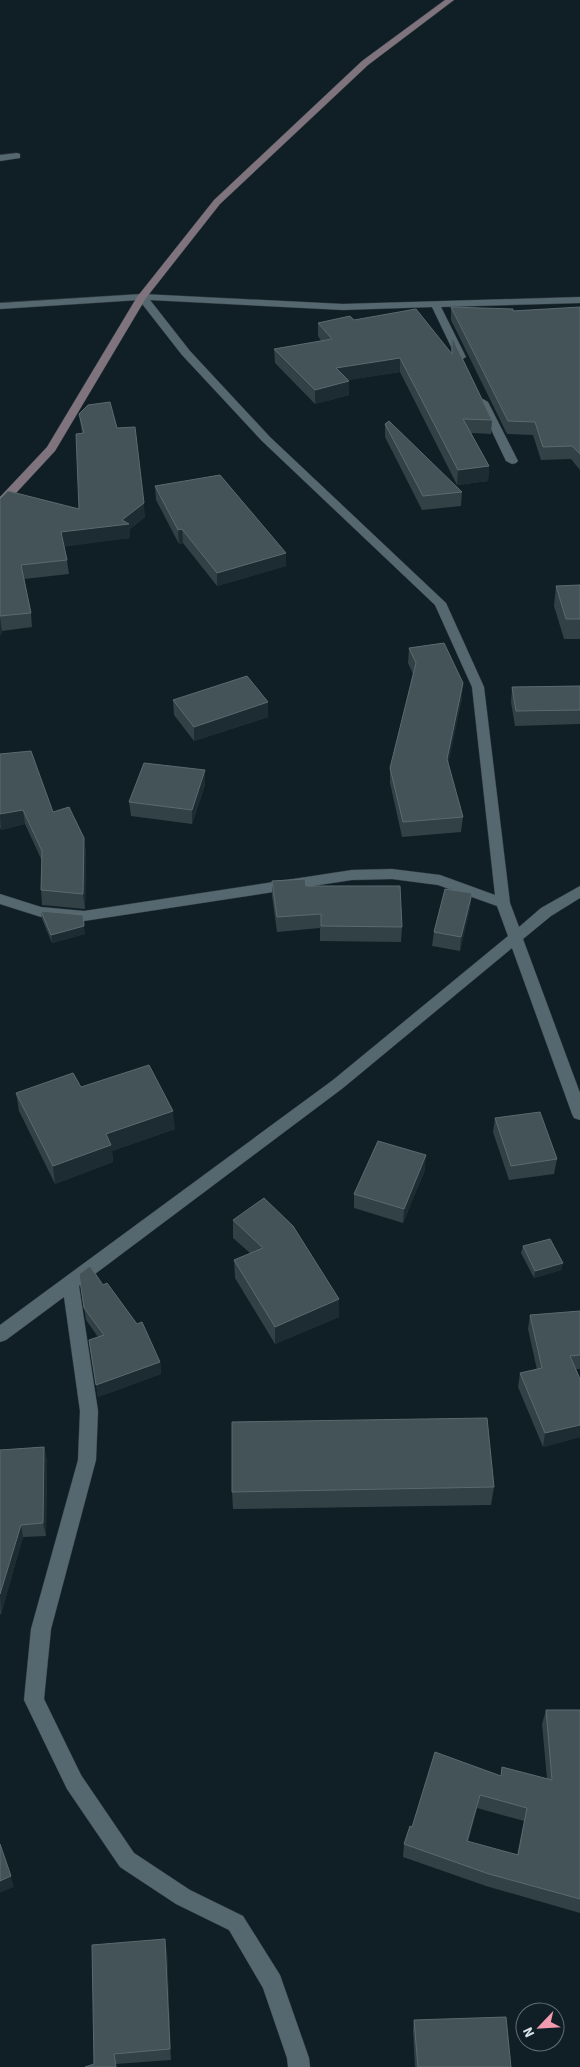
<svg xmlns="http://www.w3.org/2000/svg" width="580" height="2067" font-family="'Source Sans 3',sans-serif">
	<style>
		.lines { fill: none; stroke-linecap: round; stroke-linejoin: round }
		.street-casing { stroke: #30393e; stroke-width: 1 }
		.secondary-casing { stroke: #30393e; stroke-width: 1 }
		.street { fill: #56686f; fill-rule: evenodd }
		.secondary { fill: #7f737d; fill-rule: evenodd }
		.wall { fill: #314146; fill-rule: evenodd }
		.shaded-wall { fill: #1c2c32 }
		.building { fill: #435358; stroke: #5b6a6e; fill-rule: evenodd }
	</style>
	<rect width="100%" height="100%" fill="#0f1f25"/>
	<g class="lines">
		<defs>
			<path id="street" d="M17,153L20,154V158L0,161V155Z
				M142,294L343,304L580,297V303L441,307L466,357L461,360L456,357L432,307L343,310L150,300L190,351L270,437L446,603L484,687L510,903L519,927L541,908L580,886V898L551,916L523,939L580,1093V1120L574,1118L572,1114L512,948L343,1088L79,1286L98,1411L96,1460L51,1629L44,1699L81,1775L134,1853L190,1890L243,1916L280,1975L309,2058L310,2067H288L287,2058L263,1988L229,1930L176,1904L120,1867L67,1789L24,1700L31,1629L78,1460L80,1411L64,1297L6,1340L0,1342V1325L333,1080L508,936L497,906L438,885L392,879L352,880L84,921L41,917L0,904V894L41,907L84,911L352,870L392,869L440,875L495,895L472,687L435,605L262,441L182,355L139,300L0,309V303Z
				M483,399L488,402L518,461L516,463L512,464L506,461L478,402Z"/>
			<path id="secondary" d="M445,0H454L368,65L220,204L146,298L55,451L4,506L0,507V497L47,447L137,297L214,200L362,61Z"/>
		</defs>
		<use href="#street" class="street-casing"/>
		<use href="#secondary" class="secondary-casing"/>
		<use href="#street" class="street"/>
		<use href="#secondary" class="secondary"/>
	</g>
	<path class="wall" d="M451,307L513,311L580,307V470L571,459L541,460L533,435L507,434L451,320Z
		M354,320L451,353L452,337L492,420L491,434L471,433L489,466L488,481L457,485L400,372L348,380L349,395L315,404L275,363L274,349L321,341L318,336V323Z
		M79,414L117,428L145,517L130,529V538L64,546L67,560L69,574L24,579L31,613L32,627L2,631L0,636V499L79,509L82,433Z
		M385,424L462,492L461,506L422,510L385,437Z
		M155,486L286,553V566L217,586L183,543L179,544L156,500Z
		M580,585V639H564L554,606L556,586Z
		M409,648L462,698L448,764L463,817L461,832L402,837L390,783V768L413,674L408,663Z
		M580,686V724L515,726L511,702L512,687Z
		M173,700L268,717L194,741L174,715Z
		M0,754L53,812L84,838L86,853L85,909L42,905L41,890L42,861L25,824L1,830L0,827Z
		M205,770V785L192,824L131,816L129,802Z
		M272,881L306,886L402,927L401,942L320,941V928L277,932L272,896Z
		M472,893L470,908L460,951L432,946L434,932Z
		M41,911L85,934L52,943L42,919Z
		M81,1087L175,1129L112,1151L113,1162L55,1184L19,1111L16,1093Z
		M495,1118L557,1159L554,1174L509,1180L493,1132Z
		M425,1170L403,1223L354,1208V1194Z
		M233,1220L339,1299V1317L275,1344L235,1278L234,1260L250,1253L233,1238Z
		M523,1246L563,1263L561,1270L534,1278L521,1253Z
		M79,1274L160,1362L161,1374L98,1397L89,1340L98,1337L86,1320Z
		M580,1311V1369H576L580,1379V1437L543,1447L518,1387L520,1373L537,1370L528,1329L530,1315Z
		M44,1447L47,1461L46,1536L23,1537L1,1614H0V1450Z
		M494,1487L491,1505L233,1509L232,1492Z
		M546,1710H580V1913L486,1886L403,1857L404,1844L412,1827L501,1776L547,1779L542,1724ZM477,1808L524,1821L517,1855L468,1842Z
		M167,1950L171,2060L116,2064H94Z
		M414,2020L511,2067H415L413,2030Z"/>
	<path class="shaded-wall" d="M400,358V372L336,382V368Z
		M349,381V395L315,404V390Z
		M489,466L488,481L457,485L458,470Z
		M144,503L145,517L130,529V538L63,547L61,532L122,520Z
		M182,529L183,543L179,544L178,530Z
		M286,553V566L217,586V573Z
		M0,617L2,631L0,636Z
		M463,683L462,698L446,774L447,759Z
		M268,702V717L194,741V727Z
		M205,770V785L192,824V810Z
		M23,810L25,824L1,830L0,814Z
		M84,838L86,853L85,909L83,894Z
		M472,893L470,908L460,951L461,937Z
		M83,915L85,934L52,943L51,935Z
		M173,1111L175,1129L112,1151L113,1162L55,1184L53,1166L106,1134Z
		M426,1155L425,1170L403,1223L404,1209Z
		M563,1263L561,1270L534,1278L535,1271Z
		M339,1299V1317L275,1344V1327Z
		M160,1362L161,1374L98,1397L96,1385Z
		M580,1425V1437L543,1447L545,1433Z
		M44,1447L47,1461L46,1536L43,1523Z
		M21,1525L23,1537L1,1614L0,1594Z
		M480,1795L477,1808L464,1854L467,1841Z
		M11,1876L14,1887L0,1893V1881Z
		M165,1939L167,1950L171,2060L170,2049Z"/>
	<path class="building" d="M451,307L513,309V311L580,307V454L572,446L543,447L535,422L508,421Z
		M416,309L452,354V337L492,420L463,419L489,466L458,470L400,358L336,368L349,381L315,390L274,349L332,339L318,323L350,316L354,320Z
		M110,402L117,428L135,427L144,503L122,520L129,524L61,532L67,560L21,565L31,613L0,616V499L8,491L79,509L76,434L84,433L79,414L88,405Z
		M389,421L462,492L423,496L385,424Z
		M220,475L286,553L217,573L182,529L178,530L155,486Z
		M580,585V619H566L556,586Z
		M444,643L463,683L447,759L463,817L403,822L390,768L416,663L409,648Z
		M247,676L268,702L194,727L173,700Z
		M580,686V710L516,711L512,687Z
		M31,751L53,812L69,807L84,838L83,894L41,890L42,851L23,810L0,814V754Z
		M144,763L205,770L192,810L129,802Z
		M305,879L306,886H400L402,927L321,926V914L277,917L272,881Z
		M445,889L472,893L461,937L434,932Z
		M41,911L83,915L84,926L51,935Z
		M149,1065L173,1111L106,1134L111,1145L53,1166L16,1093L73,1073L81,1087Z
		M540,1112L557,1159L511,1166L495,1118Z
		M378,1141L426,1155L404,1209L354,1194Z
		M264,1198L293,1226L339,1299L275,1327L234,1260L263,1248L233,1220Z
		M550,1239L563,1263L535,1271L523,1246Z
		M90,1266L103,1285L107,1283L137,1324L142,1322L160,1362L96,1385L89,1340L104,1335L84,1308L79,1274Z
		M580,1311V1355L570,1356L580,1379V1425L545,1433L520,1373L542,1368L530,1315Z
		M487,1418L494,1487L232,1492V1422Z
		M44,1447L43,1523L21,1525L0,1594V1450Z
		M546,1710H580V1899L489,1874L404,1844L410,1826L412,1827L435,1752L501,1776L502,1767L552,1780ZM480,1795L527,1808L518,1855L467,1841Z
		M0,1844L11,1876L0,1881Z
		M165,1939L170,2049L114,2054L116,2067H85L94,2064L92,1945Z
		M506,2017L511,2067H418L414,2020Z"/>
	<g transform="translate(540 2027) rotate(245)"><circle r="24" fill="#0f1f25" stroke="#606e73"/>
	<path d="M0-4L9 19L0 12L-9 19Z" fill="#f29aae"/>
	<text y="-8" font-size="14" font-weight="bold" text-anchor="middle" fill="#dae4e8">N</text>
	</g>
</svg>
